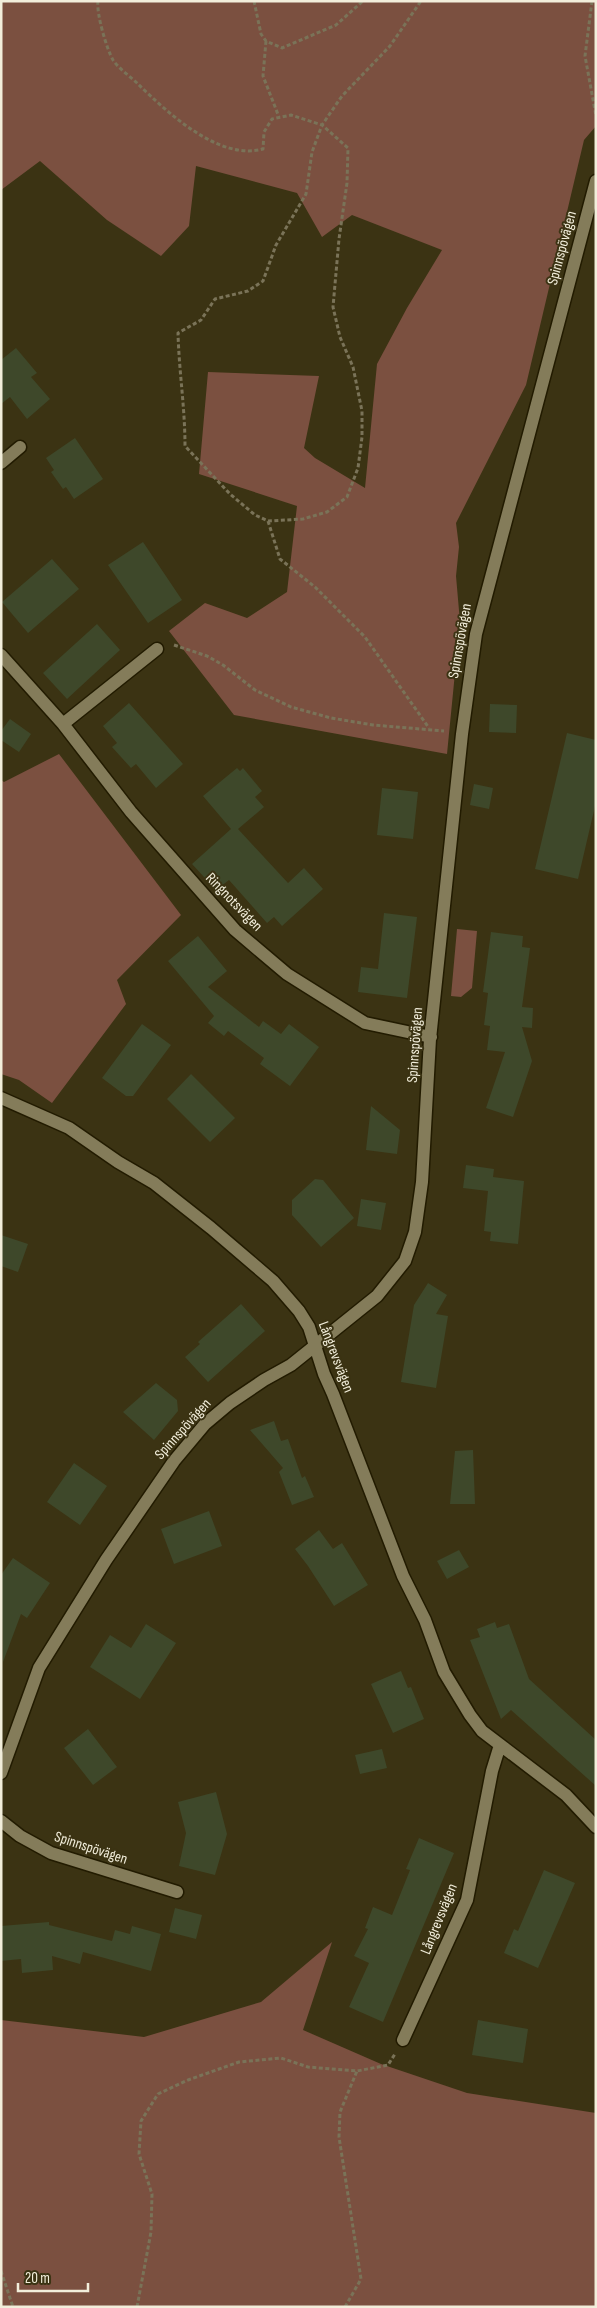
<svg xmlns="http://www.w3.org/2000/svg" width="597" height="2308" font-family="'Sofia Sans Condensed',sans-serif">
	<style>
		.green { fill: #7b5040 }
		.building { fill: #3e482a }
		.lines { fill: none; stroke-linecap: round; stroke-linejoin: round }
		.minor-casing { stroke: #221b00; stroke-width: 15 }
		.path { stroke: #7a7358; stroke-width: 3; stroke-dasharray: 4 2.5; stroke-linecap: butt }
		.minor { stroke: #847c5a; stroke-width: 12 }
		.labels { text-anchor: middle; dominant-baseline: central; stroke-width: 4; stroke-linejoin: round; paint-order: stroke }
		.street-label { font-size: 15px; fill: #f2eedb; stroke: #3b3313 }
	</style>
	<rect width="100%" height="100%" fill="#3b3313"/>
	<path class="green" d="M1,1H596V126L584,140L526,385L456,523L459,547L456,576L460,622L447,754L234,715L169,631L205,603L247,618L287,592L297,506L199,474L208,372L319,376L304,448L315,458L365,488L377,364L407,308L442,250L352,215L322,237L297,193L196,166L189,226L161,256L107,220L40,161L1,190Z
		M59,754L181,915L117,980L126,1004L52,1103L19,1080L1,1074V780L4,782Z
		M457,929L477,931L472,988L461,997L451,996Z
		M332,1942L303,2030L381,2064L467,2093L596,2113V2307H1V2020L144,2037L261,2002Z"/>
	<path class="building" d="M16,348L37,373L31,377L50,399L27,419L10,397L1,404V360Z
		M75,438L103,479L74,499L66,487L63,489L51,472L54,470L46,458Z
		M143,542L182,600L148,623L108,565Z
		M52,559L79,589L28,633L2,602Z
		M97,624L120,650L67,699L43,673Z
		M129,703L183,764L156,788L136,764L131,768L112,747L117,743L103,726Z
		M490,704L517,705L516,733L489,732Z
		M10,719L31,734L19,752L1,740V731Z
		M567,733L596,740V802L578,879L535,869Z
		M237,768L240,771L243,768L262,791L255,797L264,807L238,829L288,883L304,868L323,889L282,926L274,917L267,923L229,880L216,890L192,864L231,829L203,796Z
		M474,784L493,788L489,809L470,805Z
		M382,788L418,792L413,839L377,835Z
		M384,913L417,917L407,998L358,992L361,967L378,969Z
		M491,932L523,936L522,947L530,948L522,1007L533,1008L532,1028L522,1027L532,1061L513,1117L486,1108L505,1052L487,1050L490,1026L484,1025L488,993L483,992Z
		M198,936L227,971L208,987L259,1027L263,1021L281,1034L289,1024L319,1047L290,1086L260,1064L264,1058L228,1031L224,1036L208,1023L214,1016L168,961Z
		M142,1024L171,1045L133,1096H126L102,1078Z
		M191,1074L235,1118L210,1142L167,1099Z
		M371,1106L400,1130L397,1154L366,1150Z
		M466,1165L494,1169L493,1177L524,1181L518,1244L490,1241L491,1232L484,1231L488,1191L463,1188Z
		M315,1179L323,1180L354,1218L321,1247L292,1215V1200Z
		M361,1199L386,1203L381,1230L357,1226Z
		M1,1235L28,1244L18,1272L1,1266Z
		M428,1283L447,1295L436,1314L448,1316L436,1388L401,1382L414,1305Z
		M241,1304L265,1331L208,1382L185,1357L200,1344L198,1342Z
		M156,1383L177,1400L178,1411L154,1440L123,1412Z
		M274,1421L281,1441L288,1439L302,1478L305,1476L314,1497L292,1505L279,1472L283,1468L250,1430Z
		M473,1450L475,1504H450L455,1451Z
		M74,1463L107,1486L80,1525L47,1502Z
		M209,1511L222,1546L174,1564L161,1529Z
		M319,1530L333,1549L342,1543L368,1585L334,1606L308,1566L295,1549Z
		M459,1550L469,1567L447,1579L437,1561Z
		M13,1558L50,1583L27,1618L21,1614L3,1662L1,1575Z
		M495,1622L497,1628L509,1624L529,1679L596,1740V1786L511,1710L501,1719L470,1640L480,1637L477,1629Z
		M146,1624L176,1643L140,1699L90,1667L110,1635L131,1648Z
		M401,1671L408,1688L411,1687L424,1719L393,1733L371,1684Z
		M88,1729L117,1767L93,1785L64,1748Z
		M382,1749L387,1768L360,1774L355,1755Z
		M216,1792L227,1834L215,1875L179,1866L186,1833L178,1802Z
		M419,1838L454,1853L383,2022L349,2007L369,1963L354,1956L368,1929L365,1928L373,1907L392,1915L410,1870L406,1869Z
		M544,1870L575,1883L538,1968L504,1953L514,1929L518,1931Z
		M175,1908L202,1915L196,1939L169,1932Z
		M49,1922V1925L112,1941L115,1930L130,1934L132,1926L161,1934L151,1971L83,1952L80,1964L52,1956L53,1970L22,1973L21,1959L1,1961V1926Z
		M478,2020L528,2029L523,2063L472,2055Z"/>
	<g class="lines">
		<defs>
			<path id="minor" d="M1,463L20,447
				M1,655L63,724L131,812L235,930L287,974L365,1023L431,1037
				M63,724L157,649
				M1,1098L69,1128L118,1162L154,1183L211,1228L273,1281L299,1311L309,1327L324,1374L333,1394L403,1576L425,1620L444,1672L470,1715L482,1731L566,1795L596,1827
				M1,1773L39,1668L106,1560L174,1461L205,1424L230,1403L264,1380L291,1365L377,1296L405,1261L415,1232L422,1182L430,1039L462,734L476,634L596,181
				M1,1821L20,1836L51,1853L177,1892
				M403,2040L467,1900L492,1771L500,1745"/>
		</defs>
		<use href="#minor" class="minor-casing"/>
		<path class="path" d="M98,1C96,13 107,50 113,60C119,69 131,77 138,84C168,113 219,161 263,149L264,132L272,119L291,115L322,125L348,148L347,183L339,239L333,307L340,337L353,367L362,411V437L358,468L347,497L327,512L303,519L268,521L255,515L230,494L185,446C185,408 179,371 178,333L201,320L215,299L248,291L263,281L276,245L306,194L312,152L322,125L342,96L390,46L421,1
			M254,1L261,34L266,41L282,48L336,25L363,1
			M592,1L585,56L596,116
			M266,41L263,76L279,117
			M268,521L280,559L315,587L365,637L429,728
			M174,645L207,656L223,665L255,690L291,707L331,718L373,725L444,731
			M1,2271L13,2307
			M137,2307L151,2232L152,2194L139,2154L141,2121L158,2094L188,2080L239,2062L281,2058L308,2067L357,2071L388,2065L395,2054
			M345,2307L361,2279L339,2137L340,2112L357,2071"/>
		<use href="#minor" class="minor"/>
	</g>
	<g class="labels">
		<g class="street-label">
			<text transform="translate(562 248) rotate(-75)">Spinnspövägen</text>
			<text transform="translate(460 641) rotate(-80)">Spinnspövägen</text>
			<text transform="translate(234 902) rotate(46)">Ringnotsvägen</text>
			<text transform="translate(415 1045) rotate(-86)">Spinnspövägen</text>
			<text transform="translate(336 1357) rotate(69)">Långrevsvägen</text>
			<text transform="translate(183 1429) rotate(-48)">Spinnspövägen</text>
			<text transform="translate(91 1848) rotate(18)">Spinnspövägen</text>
			<text transform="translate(439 1919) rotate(-68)">Långrevsvägen</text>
		</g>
	</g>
	<rect width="597" height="2308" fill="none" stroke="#f2eedb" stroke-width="5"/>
	<path d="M18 2283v8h70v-8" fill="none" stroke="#f2eedb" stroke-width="2.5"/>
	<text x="25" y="2283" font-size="15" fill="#f2eedb" stroke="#3b3313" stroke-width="4" paint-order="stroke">20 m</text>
</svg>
